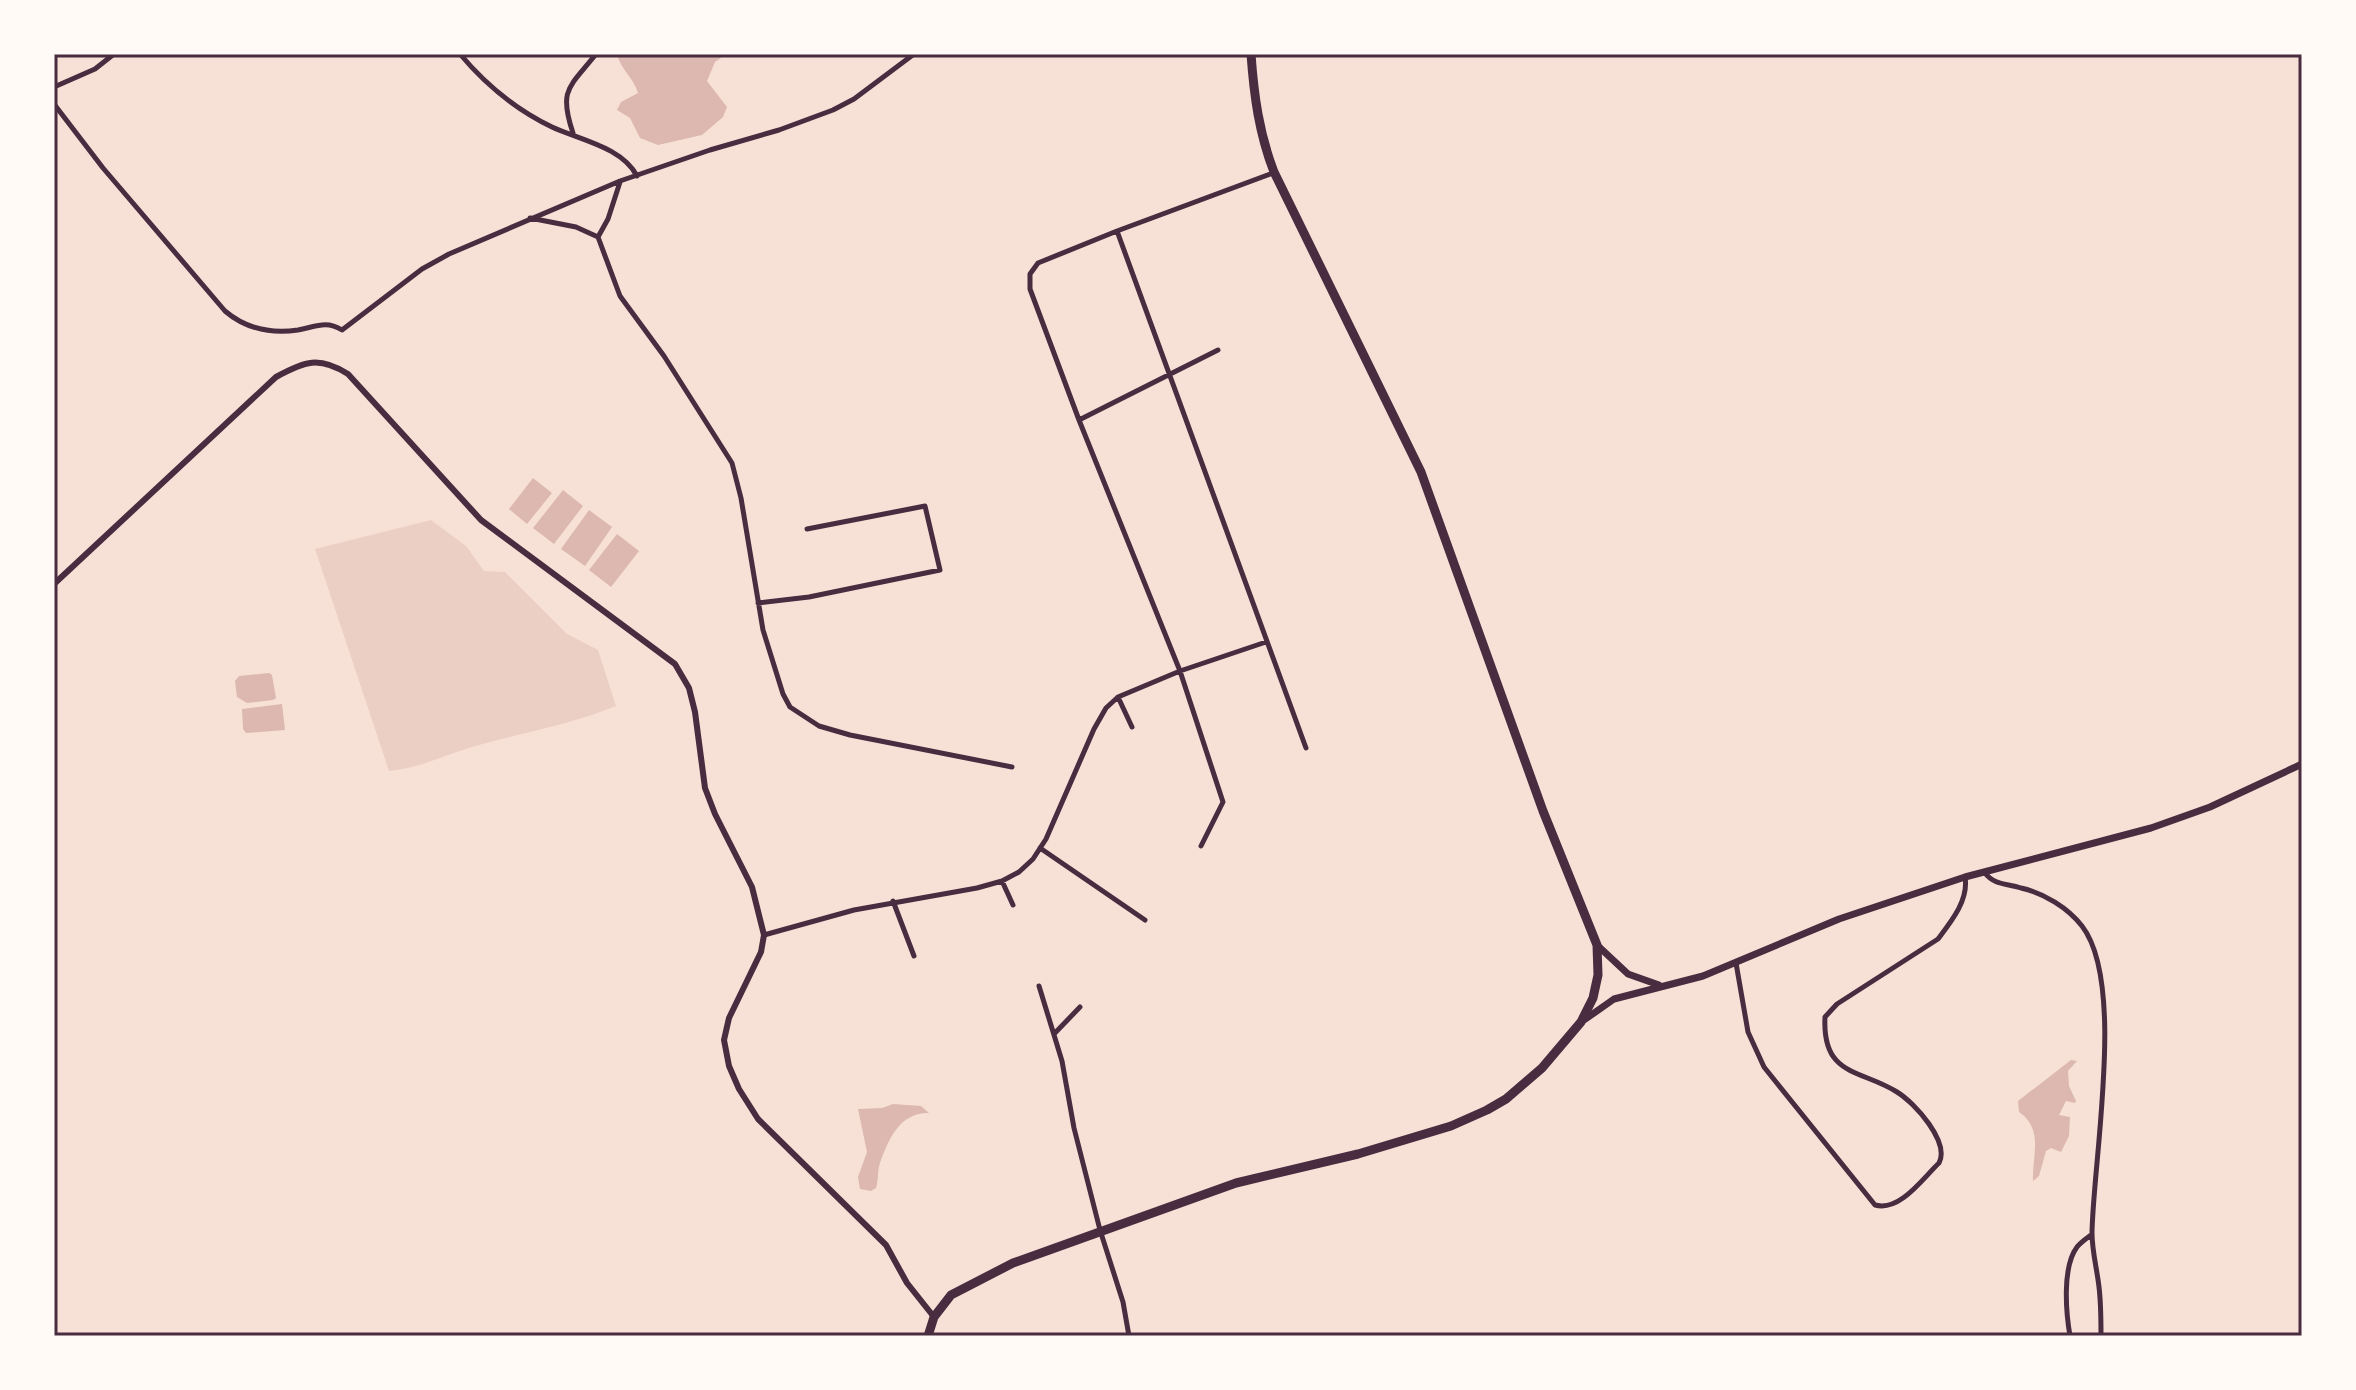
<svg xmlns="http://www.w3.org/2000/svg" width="2356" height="1390" font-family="'Sofia Sans Condensed',sans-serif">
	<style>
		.green { fill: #ebcfc5 }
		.water { fill: #dcb8b0 }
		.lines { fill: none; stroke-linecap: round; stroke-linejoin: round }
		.minor { stroke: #4a2c40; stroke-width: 5 }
		.tertiary { stroke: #4a2c40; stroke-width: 6 }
		.secondary { stroke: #4a2c40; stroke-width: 7 }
		.trunk { stroke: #4a2c40; stroke-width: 9 }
		.neatline { fill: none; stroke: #4a2c40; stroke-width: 3 }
	</style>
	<rect width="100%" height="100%" fill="#f7e1d7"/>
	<path class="green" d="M431,520L466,546L484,571L505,572L567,634L598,650L616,706C570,725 520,733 472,747C445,755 417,769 389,771L315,549Z"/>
	<path class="water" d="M617,54H718L721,58L715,62L707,81L727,107L723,117L702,135L658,145L640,138L630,118L617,110L621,102L638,93C634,78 620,69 617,54Z
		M533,478L552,493L527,524L509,509Z
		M563,490L583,506L554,544L533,528Z
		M589,510L612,527L585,566L561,549Z
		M617,534L639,551L611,587L589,570Z
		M269,673L272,675L276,698L273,700L247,703L237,697L235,681L239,676Z
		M282,704L285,730L246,733L243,729L242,709Z
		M2071,1060L2077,1061L2068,1071L2069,1086L2076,1101L2075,1103L2066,1101L2059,1115L2070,1117L2069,1136L2061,1152L2051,1148L2046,1151L2039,1176L2033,1181C2032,1156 2044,1129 2019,1112L2018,1101Z
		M893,1104L921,1106L929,1113C900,1112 888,1140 880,1163C877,1171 879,1179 876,1188L871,1191L860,1189L858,1177L867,1152L858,1109L882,1108Z"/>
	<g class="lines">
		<path class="minor" d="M460,54C485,84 517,110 552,127C580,140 622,147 637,176
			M54,87L95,69L114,54
			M54,104L103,168L225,311C246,329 270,334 298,330C315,327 326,320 342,330L422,269L449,254L620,181L710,150L779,130L833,110L854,99L914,54
			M573,133C558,89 570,87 596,54
			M1273,173L1117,231L1306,748
			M620,182L608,219L598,237L620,296L664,356L732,463L741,498L763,630L783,694L790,707L819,726L850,735L1012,767
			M530,218L576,227L598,237
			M1079,420L1030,289V274L1038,263L1117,231
			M758,603L809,597L940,570L925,506L807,529
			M1118,697L1132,727
			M1201,846L1223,802L1180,671L1079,420L1218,350
			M1040,848L1145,920
			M1984,872C1995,886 2006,883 2021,888C2044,893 2068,908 2082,926C2126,983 2093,1160 2092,1233C2092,1251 2097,1269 2099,1287C2101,1303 2101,1320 2101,1336
			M1002,881L1013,905
			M893,901L914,956
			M764,935L854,910L977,888L1002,881L1019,872L1033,859L1046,839L1094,729L1106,708L1118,697L1180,671L1266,642
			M1736,963L1748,1032L1764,1067L1875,1205C1900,1212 1923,1178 1939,1163C1950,1142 1915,1103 1897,1092C1861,1069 1822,1077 1825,1017L1837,1004L1938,939C1951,922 1969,900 1965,877
			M1039,986L1062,1061L1074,1128L1100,1230L1123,1302L1129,1336
			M1054,1034L1080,1007
			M2070,1336C2066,1313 2062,1267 2077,1247C2080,1243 2087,1238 2091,1235"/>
		<path class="tertiary" d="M54,584L276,377C305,361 319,356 348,374L481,520L675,664L689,688L695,712L705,788L715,814L752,887L764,935L761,952L729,1018L724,1040L729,1066L739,1089L758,1119L886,1245L907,1283L934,1317"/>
		<path class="secondary" d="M1597,945L1628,974L1659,985
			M1584,1020L1614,999L1703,976L1839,919L1965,877L2151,828L2210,807L2302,764"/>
		<path class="trunk" d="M928,1336L934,1317L951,1295L1013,1263L1236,1183L1358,1154L1451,1126L1487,1110L1506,1099L1542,1068L1581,1022L1593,998L1598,975L1597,945L1543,811L1421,472L1274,172C1259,133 1254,96 1251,54"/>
	</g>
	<rect width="2356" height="1390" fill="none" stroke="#fffaf5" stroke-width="112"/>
	<rect x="56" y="56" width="2244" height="1278" class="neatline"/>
</svg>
